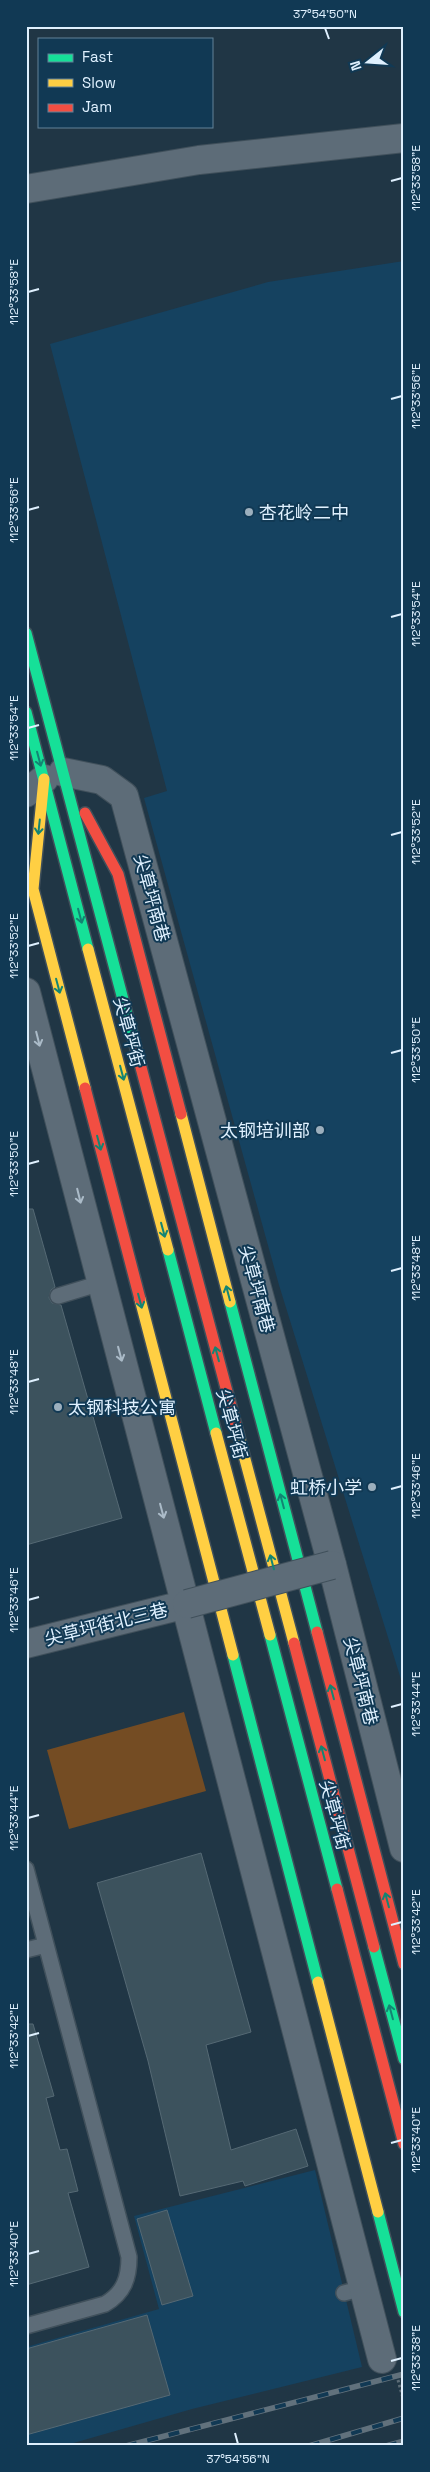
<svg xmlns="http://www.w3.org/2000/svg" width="430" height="2472" font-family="'Space Grotesk','Noto Sans SC',sans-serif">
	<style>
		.built { fill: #154260 }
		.green { fill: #744c23 }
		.building { fill: #3c525d; stroke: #556974 }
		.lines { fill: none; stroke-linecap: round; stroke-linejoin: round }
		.lane-casing { stroke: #40505b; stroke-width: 18 }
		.street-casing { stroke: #40505b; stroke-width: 30 }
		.fast-casing { stroke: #40505b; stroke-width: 14 }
		.slow-casing { stroke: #40505b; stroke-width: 14 }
		.jam-casing { stroke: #40505b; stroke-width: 14 }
		.path { stroke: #5c6c76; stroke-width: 3; stroke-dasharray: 2.5 2.5; stroke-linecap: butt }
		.lane { stroke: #5d6c78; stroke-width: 15 }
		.street { stroke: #5d6c78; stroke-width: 28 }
		.fast { stroke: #16e098; stroke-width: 11 }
		.slow { stroke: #ffcf43; stroke-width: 11 }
		.jam { stroke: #f24e42; stroke-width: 11 }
		.rail-casing { stroke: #61717c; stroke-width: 5.5 }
		.rail { stroke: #113954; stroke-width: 4; stroke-dasharray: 11; stroke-linecap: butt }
		.street-bridge-casing { stroke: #40505b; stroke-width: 30; stroke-linecap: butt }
		.street-bridge { stroke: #5d6c78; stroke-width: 28 }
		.oneway { stroke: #138473 }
		.oneway2 { stroke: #abbbc8 }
		.ticks { fill: none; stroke: #dff0fe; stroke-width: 2 }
		.poi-dot { fill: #9cafbd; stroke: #113954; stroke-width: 2 }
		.labels { text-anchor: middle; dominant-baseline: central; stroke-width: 4; stroke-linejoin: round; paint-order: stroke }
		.poi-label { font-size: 18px; fill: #dff0fe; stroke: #113954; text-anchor: start }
		.street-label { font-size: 18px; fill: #dff0fe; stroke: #113954 }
		.neatline { fill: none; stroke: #dff0fe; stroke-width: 2 }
		.ticks-label { font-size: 12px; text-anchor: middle; fill: #dff0fe }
	</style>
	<rect width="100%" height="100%" fill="#203645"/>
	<path class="built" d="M404,261V1689L279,1285L144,798L167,791L50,344L268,282Z
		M315,2170L362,2367L192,2409L63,2446H26V2347L159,2309L134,2216Z"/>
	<path class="green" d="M184,1712L206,1791L69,1829L47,1750Z"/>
	<path class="building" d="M26,1209H33L55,1287L51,1290L49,1298L52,1303L61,1305L122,1518L26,1545Z
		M201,1853L251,2032L206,2045L231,2150L296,2129L308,2166L245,2186L243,2181L180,2196L148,2061L97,1883Z
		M26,2024H33L54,2096L46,2098L60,2150L67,2149L78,2191L68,2193L89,2267L26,2285Z
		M167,2210L193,2296L162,2305L137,2219Z
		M147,2315L170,2395L26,2435V2349Z"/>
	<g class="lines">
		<defs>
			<path id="lane" d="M58,1296L101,1283
				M26,1869L129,2257C129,2278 124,2293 105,2304L26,2326
				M26,1950L46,1945
				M344,2293L363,2288"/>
			<path id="street" d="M26,189L199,160L404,138
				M63,772L102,780L124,796L332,1565L404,1848
				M26,793L44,779
				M26,992L382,2359
				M26,1644L187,1604"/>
			<path id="fast" d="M26,633L134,1041
				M26,712L88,949
				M168,1250L216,1433
				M230,1302L317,1632
				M270,1635L337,1889
				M233,1655L318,1982
				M374,1947L404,2059
				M378,2212L404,2312"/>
			<path id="slow" d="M44,779L33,889L85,1088
				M88,949L168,1250
				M181,1114L230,1302
				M140,1299L233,1655
				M216,1433L270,1635
				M238,1433L294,1643
				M318,1982L378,2212"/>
			<path id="jam" d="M85,813L118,874L181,1114
				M134,1041L238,1433
				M85,1088L140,1299
				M317,1632L404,1964
				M294,1643L374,1947
				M337,1889L404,2144"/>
		</defs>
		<use href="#lane" class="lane-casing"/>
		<use href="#street" class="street-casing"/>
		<use href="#fast" class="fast-casing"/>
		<use href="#slow" class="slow-casing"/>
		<use href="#jam" class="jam-casing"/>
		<path class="path" d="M398,2380L404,2402"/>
		<use href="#lane" class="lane"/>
		<use href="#street" class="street"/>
		<use href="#fast" class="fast"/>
		<use href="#slow" class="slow"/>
		<use href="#jam" class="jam"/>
		<defs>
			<path id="rail" d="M126,2446L404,2374
				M309,2446L404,2418
				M386,2446L404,2441"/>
		</defs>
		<use href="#rail" class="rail-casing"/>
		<use href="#rail" class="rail"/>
		<defs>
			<path id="street-bridge" d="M187,1604L332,1565"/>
		</defs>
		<use href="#street-bridge" class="street-bridge-casing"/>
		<use href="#street-bridge" class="street-bridge"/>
	</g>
	<defs><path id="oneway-shaft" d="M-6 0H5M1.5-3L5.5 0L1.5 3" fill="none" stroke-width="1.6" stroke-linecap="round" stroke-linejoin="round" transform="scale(1.25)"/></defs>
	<g class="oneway">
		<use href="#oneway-shaft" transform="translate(39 759) rotate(75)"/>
		<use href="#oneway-shaft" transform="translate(39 827) rotate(96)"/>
		<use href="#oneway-shaft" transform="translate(80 916) rotate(75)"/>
		<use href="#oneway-shaft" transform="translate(58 986) rotate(75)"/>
		<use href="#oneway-shaft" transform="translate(122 1073) rotate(75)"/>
		<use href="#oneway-shaft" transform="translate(99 1143) rotate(75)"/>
		<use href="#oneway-shaft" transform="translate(163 1230) rotate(75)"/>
		<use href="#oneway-shaft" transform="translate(228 1293) rotate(-105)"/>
		<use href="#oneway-shaft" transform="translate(140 1301) rotate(75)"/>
		<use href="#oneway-shaft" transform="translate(217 1354) rotate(-105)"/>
		<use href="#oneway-shaft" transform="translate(282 1501) rotate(-105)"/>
		<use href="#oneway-shaft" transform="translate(272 1562) rotate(-105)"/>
		<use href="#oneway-shaft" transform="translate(332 1692) rotate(-105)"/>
		<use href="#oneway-shaft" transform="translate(323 1753) rotate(-105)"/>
		<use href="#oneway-shaft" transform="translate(387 1900) rotate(-105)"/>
		<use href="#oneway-shaft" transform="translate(391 2012) rotate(-105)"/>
	</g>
	<g class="oneway2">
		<use href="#oneway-shaft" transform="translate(38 1039) rotate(76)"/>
		<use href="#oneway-shaft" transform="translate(79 1196) rotate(76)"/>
		<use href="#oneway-shaft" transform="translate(120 1354) rotate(75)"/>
		<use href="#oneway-shaft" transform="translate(162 1511) rotate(75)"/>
	</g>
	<path class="ticks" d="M325,28L329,39M391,181L402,178M28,292L39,289M391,399L402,396M28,510L39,507M391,617L402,614M28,728L39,725M391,835L402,832M28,946L39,943M391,1053L402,1050M28,1164L39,1161M391,1271L402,1268M28,1382L39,1379M391,1489L402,1486M28,1600L39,1597M391,1707L402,1704M28,1818L39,1815M391,1925L402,1922M28,2036L39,2033M391,2143L402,2140M28,2254L39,2251M391,2361L402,2358M235,2433L238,2444"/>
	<g class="poi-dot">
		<circle cx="249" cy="512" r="5"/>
		<circle cx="320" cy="1130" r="5"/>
		<circle cx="58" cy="1407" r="5"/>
		<circle cx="372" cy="1487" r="5"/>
	</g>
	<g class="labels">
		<g class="poi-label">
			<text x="259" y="512">杏花岭二中</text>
			<text x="310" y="1130" text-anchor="end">太钢培训部</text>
			<text x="68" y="1407">太钢科技公寓</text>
			<text x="362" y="1487" text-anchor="end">虹桥小学</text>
		</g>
		<g class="street-label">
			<text transform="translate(152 898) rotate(75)">尖草坪南巷</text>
			<text transform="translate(129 1032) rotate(75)">尖草坪街</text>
			<text transform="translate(257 1289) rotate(75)">尖草坪南巷</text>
			<text transform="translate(232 1424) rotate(75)">尖草坪街</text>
			<text transform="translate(106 1624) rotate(-14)">尖草坪街北三巷</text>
			<text transform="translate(361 1681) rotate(76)">尖草坪南巷</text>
			<text transform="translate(335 1815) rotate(75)">尖草坪街</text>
		</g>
	</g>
	<rect width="430" height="2472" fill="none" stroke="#113954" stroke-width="55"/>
	<rect x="38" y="38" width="175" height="90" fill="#113954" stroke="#638298"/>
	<rect x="48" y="54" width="25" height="8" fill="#16e098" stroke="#638298"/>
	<text x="82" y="62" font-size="15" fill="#dff0fe">Fast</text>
	<rect x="48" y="79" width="25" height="8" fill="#ffcf43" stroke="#638298"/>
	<text x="82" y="88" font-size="15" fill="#dff0fe">Slow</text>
	<rect x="48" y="104" width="25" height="8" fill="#f24e42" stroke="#638298"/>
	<text x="82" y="112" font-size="15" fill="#dff0fe">Jam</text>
	<g transform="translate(368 62) rotate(253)" stroke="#113954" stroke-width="4" paint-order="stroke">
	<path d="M0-4L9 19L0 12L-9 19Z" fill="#dff0fe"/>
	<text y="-8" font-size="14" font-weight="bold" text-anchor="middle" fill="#dff0fe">N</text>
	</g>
	<rect x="28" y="28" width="374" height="2416" class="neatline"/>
	<g class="ticks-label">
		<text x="325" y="18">37°54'50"N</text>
		<text transform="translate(416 178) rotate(-90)" y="4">112°33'58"E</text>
		<text transform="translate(14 292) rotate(-90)" y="4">112°33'58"E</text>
		<text transform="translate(416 396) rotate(-90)" y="4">112°33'56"E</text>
		<text transform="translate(14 510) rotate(-90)" y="4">112°33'56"E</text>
		<text transform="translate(416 614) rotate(-90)" y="4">112°33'54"E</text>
		<text transform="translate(14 728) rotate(-90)" y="4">112°33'54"E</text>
		<text transform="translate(416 832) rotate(-90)" y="4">112°33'52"E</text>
		<text transform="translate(14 946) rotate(-90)" y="4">112°33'52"E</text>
		<text transform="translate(416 1050) rotate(-90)" y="4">112°33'50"E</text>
		<text transform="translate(14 1164) rotate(-90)" y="4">112°33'50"E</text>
		<text transform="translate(416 1268) rotate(-90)" y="4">112°33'48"E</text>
		<text transform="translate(14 1382) rotate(-90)" y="4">112°33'48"E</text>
		<text transform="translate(416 1486) rotate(-90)" y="4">112°33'46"E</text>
		<text transform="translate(14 1600) rotate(-90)" y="4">112°33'46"E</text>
		<text transform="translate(416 1704) rotate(-90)" y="4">112°33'44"E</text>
		<text transform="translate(14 1818) rotate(-90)" y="4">112°33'44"E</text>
		<text transform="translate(416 1922) rotate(-90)" y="4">112°33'42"E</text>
		<text transform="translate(14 2036) rotate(-90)" y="4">112°33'42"E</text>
		<text transform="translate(416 2140) rotate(-90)" y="4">112°33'40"E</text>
		<text transform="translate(14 2254) rotate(-90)" y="4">112°33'40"E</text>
		<text transform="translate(416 2358) rotate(-90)" y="4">112°33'38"E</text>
		<text x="238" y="2463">37°54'56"N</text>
	</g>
</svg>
